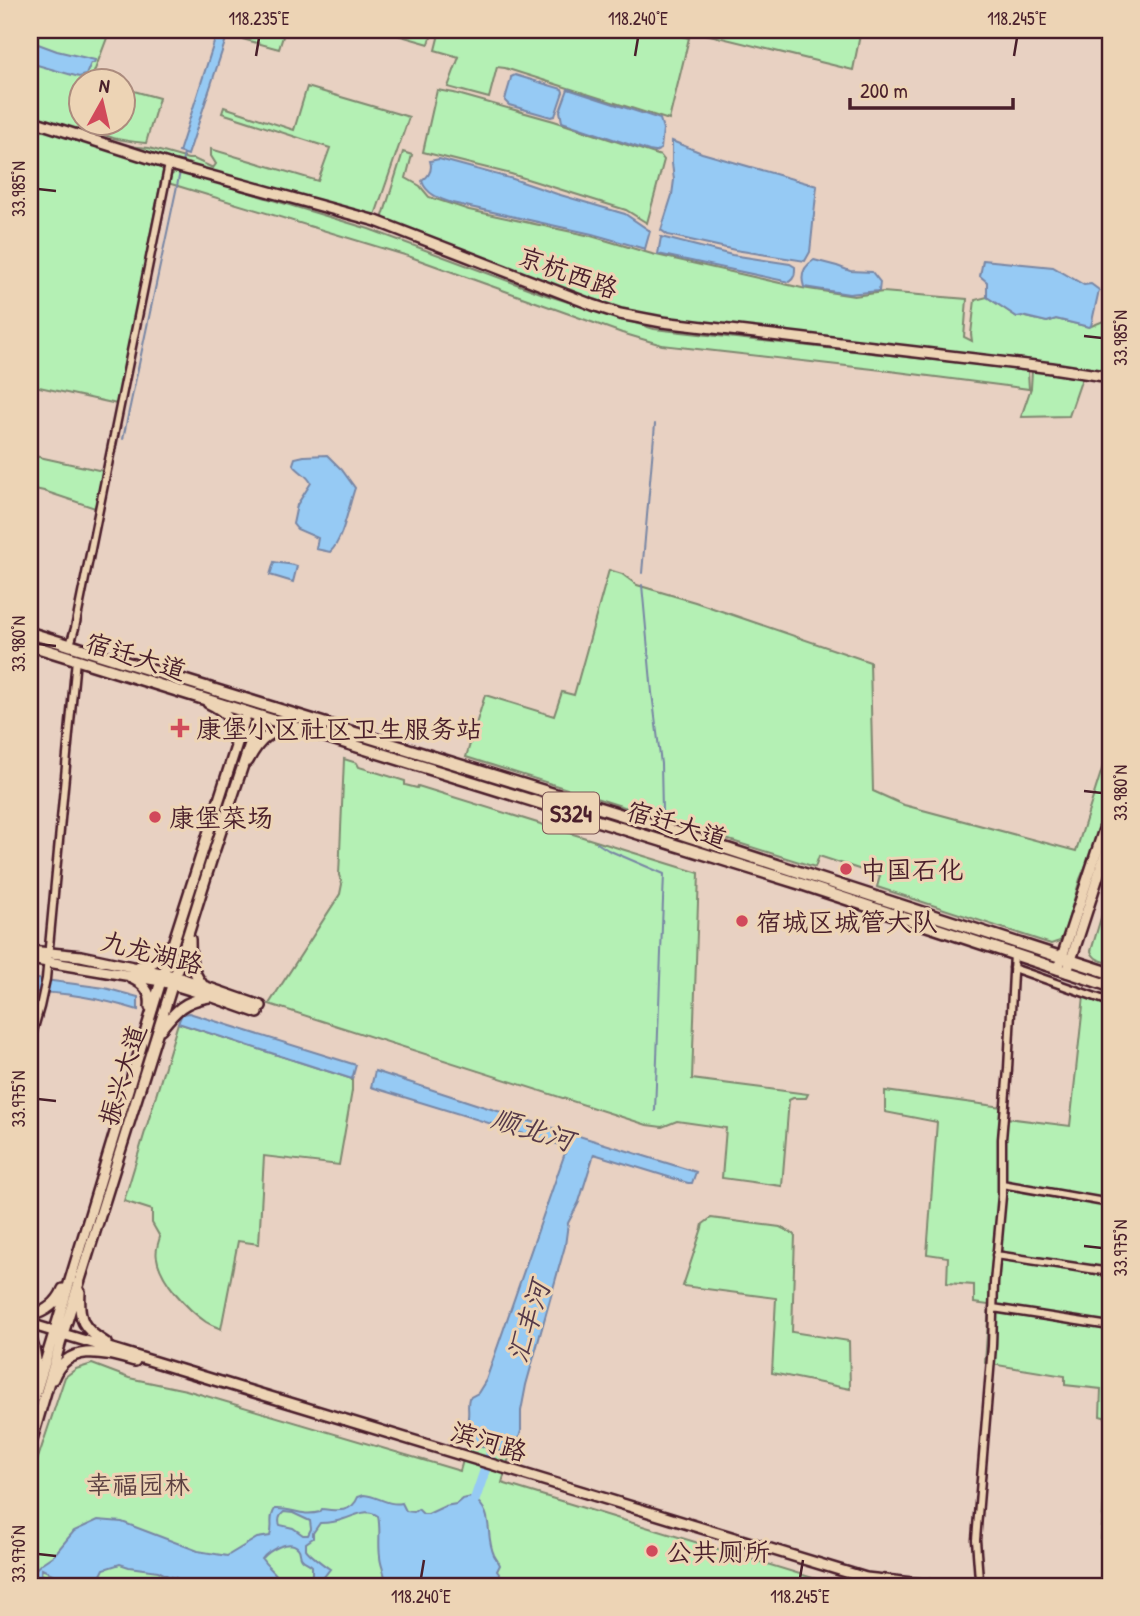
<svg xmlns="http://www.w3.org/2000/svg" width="1140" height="1616" font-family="'Patrick Hand','LXGW WenKai TC',sans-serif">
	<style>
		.green { fill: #b4f0b4; stroke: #7f8870; stroke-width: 2 }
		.water { fill: #96caf4; stroke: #7886a4; stroke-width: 2; fill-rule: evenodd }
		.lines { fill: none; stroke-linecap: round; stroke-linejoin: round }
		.stream { stroke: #7886a4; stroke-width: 2 }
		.river { stroke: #96caf4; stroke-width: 10 }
		.street-casing { stroke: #4a1f2b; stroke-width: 11 }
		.secondary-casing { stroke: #4a1f2b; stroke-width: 14 }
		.primary-casing { stroke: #4a1f2b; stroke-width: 15 }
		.street { stroke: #edd4b5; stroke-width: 6 }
		.secondary { stroke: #edd4b5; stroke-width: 9 }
		.primary { stroke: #edd4b5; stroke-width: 10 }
		.ticks { fill: none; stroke: #4a1f2b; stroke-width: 2.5 }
		.poi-dot { fill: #d1495b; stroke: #edd4b5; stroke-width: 2.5 }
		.labels { text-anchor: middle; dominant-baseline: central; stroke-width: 6; stroke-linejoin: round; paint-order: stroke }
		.shield { fill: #edd4b5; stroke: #7b5554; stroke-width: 2 }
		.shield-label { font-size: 24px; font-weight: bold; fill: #4a1f2b }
		.street-label { font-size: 26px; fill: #4a1f2b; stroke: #edd4b5 }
		.poi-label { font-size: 26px; fill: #4a1f2b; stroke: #edd4b5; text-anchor: start }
		.park-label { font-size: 26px; fill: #5a3e40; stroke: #edd4b5 }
		.water-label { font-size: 28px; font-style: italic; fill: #553949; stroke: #edd4b5 }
		.neatline { fill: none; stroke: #4a1f2b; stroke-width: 2.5 }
		.ticks-label { font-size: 18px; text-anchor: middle; fill: #4a1f2b }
	</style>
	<rect width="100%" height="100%" fill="#e8d1c2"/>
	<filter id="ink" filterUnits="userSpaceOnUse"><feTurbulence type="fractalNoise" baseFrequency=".0143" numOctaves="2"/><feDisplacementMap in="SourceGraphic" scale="14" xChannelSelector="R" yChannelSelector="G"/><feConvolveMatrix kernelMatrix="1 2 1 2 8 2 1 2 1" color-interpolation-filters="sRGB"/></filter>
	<g filter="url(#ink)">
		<path class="green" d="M30,30H110L91,80H80V123L82,129L98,139L30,118Z
			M242,30H285L279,49L242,39L240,36Z
			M380,30H433L429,44Z
			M440,30H661L689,38L669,120L505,68L497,67L489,98L448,87L459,57L435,50Z
			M689,30H861L853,70Z
			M307,87L409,117L374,218L197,169L116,145L149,148L188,159H194L213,168L216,164L211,156V149L318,181L330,148L222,113L224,107L294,130Z
			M123,88L159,98L146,143C125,141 102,139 87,123L122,122Z
			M437,90L454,93L554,121L661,156L664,160L647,223L626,210L511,174L423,152Z
			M30,125L157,164L162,167L163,171L117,404L30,385Z
			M403,152L412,155L406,178L420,186L429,197L469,210L591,236L652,254L802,288L854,296L883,292L967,299L964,337L972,341L971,334L975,300L987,297L1017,317L1022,316L1047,322L1056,319L1089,327L1106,320H1110V374L691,323L613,310L385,221L383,216Z
			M177,171L369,229L546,295L654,329L1026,370L1028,372L1029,389L882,370L662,345L622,333L408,256L168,183L170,176Z
			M1032,371L1082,378L1069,416L1021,417L1031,388Z
			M30,455L103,471L95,508L44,491L30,488Z
			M609,570L622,574L637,585L695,602L870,662L873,791L904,805L1076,851L1110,744V795L1095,844L1080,879L1064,934L1060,941L1051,944L877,887L880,876L819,856L815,867L466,757L485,695L554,716L562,692L574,695Z
			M344,759L357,763L359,767L405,781V785L417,788L418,786L699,873L692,1079L808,1094L806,1098H793L789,1100L782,1186L722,1178L726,1128L677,1121L662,1127L647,1125L269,1004L340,894L342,884L339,875Z
			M1110,888V932L1109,937L1110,938V963C1102,961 1094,960 1091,951Z
			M1084,996L1110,1004V1419L1100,1416L1101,1389L1065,1385V1376L985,1363L989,1305L974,1303V1285L947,1283L948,1257L927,1254L937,1122L885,1112V1091L1002,1107L1007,1118L1070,1126Z
			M178,1023L352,1079V1091L339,1165L264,1156L259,1244L238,1241L221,1329C217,1327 211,1325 206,1322C188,1310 160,1280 157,1258C155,1251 158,1244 160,1237L152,1223V1210L124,1201Z
			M711,1218L780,1227L795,1235L792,1332L849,1341L850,1389L772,1373L776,1298L683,1286L702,1228L703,1224Z
			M92,1364L129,1378L186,1390L460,1471L468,1442L510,1454L502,1483L839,1586H30V1482L65,1377L76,1369Z
			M1110,1421V1566L1107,1565L1101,1539Z"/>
		<path class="water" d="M218,30H229L188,155L179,152Z
			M30,41L57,51L95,60L94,63H91L86,75L79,77L30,63Z
			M515,75L562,89L563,92L555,116L551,117L509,105L505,101C506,93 510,85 511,77Z
			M568,89L660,119L663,129L661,149L655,152L649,151L562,122L560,111Z
			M672,141L702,153L817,186L810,252L805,261L735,250L668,235L661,230L672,195L674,180L672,163Z
			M439,159L513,179L557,194L625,214L650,231L645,249L592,234L452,203C440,199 426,194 422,181C429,176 433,170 430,161Z
			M661,237L732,255L790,264L795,267C795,274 795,278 789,282L658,254Z
			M814,260L837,266L850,271L872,272L880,282L879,291L849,294L804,287C800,275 804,266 814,260Z
			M983,260L1053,267L1084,285L1091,284L1099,290L1091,326L1089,327L1056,319L1047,322L1022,316L1017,317L987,297V282L980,276Z
			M327,455L342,470L355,488C349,504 343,541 330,552L316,549L318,538L297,529L293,524L297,505L311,483C307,474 298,472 293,464L295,458L304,456Z
			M274,562C282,564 289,563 297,566L293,582L270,575Z
			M30,978L105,988L138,997V1010C102,999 67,992 30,992Z
			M189,1013L356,1065L352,1079L178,1023L182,1014Z
			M375,1071L488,1108L696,1172L692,1183H688L594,1154L579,1202L568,1223L565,1246L526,1385L521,1411V1431L514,1455L468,1442C464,1432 468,1427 468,1417C469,1410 467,1405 469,1398L478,1393L486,1380L567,1147L371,1087Z
			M364,1495C378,1496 388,1506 402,1503L406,1511L414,1512L418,1509L423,1514H428L445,1506L456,1504L462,1499L472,1497C496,1513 484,1533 494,1555C496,1559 499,1562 500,1565L497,1571L508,1586H381V1582L385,1578C384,1570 380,1564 380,1556C378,1543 381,1530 378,1516C366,1508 357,1515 344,1519C336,1522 328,1523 320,1523L313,1533V1538L306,1543C306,1545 306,1547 306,1549C308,1553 325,1566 330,1569L317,1586H305L312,1574V1566C309,1563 304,1562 302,1559C299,1556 301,1551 298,1548C289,1538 268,1551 262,1559C268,1568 274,1570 279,1579L277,1586H188L176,1578L168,1576L158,1571L129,1567L120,1564L104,1569L98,1581L90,1584L79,1577L62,1579L42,1569L41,1574L63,1586H30V1574L42,1563L54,1555L74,1531L98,1520L122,1522L198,1551L227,1556L257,1538L270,1536C274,1525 268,1519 275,1509C293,1508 301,1517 320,1512L322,1509C337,1511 352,1513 358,1497ZM284,1512L293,1513L310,1521L311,1529L308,1535H303L293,1528L280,1525C278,1520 279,1516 284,1512Z"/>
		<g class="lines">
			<path class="stream" d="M182,163L184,154
				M123,439L180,172
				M642,573L655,424
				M642,585L652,693L661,764L662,811
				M597,843L608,850L664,874L655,1111"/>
			<path class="river" d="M475,1499L496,1438"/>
			<defs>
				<path id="street" d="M70,645L75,628L169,164
					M1013,968L1110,1002
					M30,1042L40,1007L46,979L76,659
					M1002,1184L1110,1203
					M996,1255L1110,1272
					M993,1308L1110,1326
					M979,1579L976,1540L992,1346L994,1283L1002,1196V1139L1008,1069L1014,954"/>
				<path id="secondary" d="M30,120L171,165L376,221L593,305L620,314L662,322L1052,368L1110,377
					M208,703C225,711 237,722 234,742
					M248,761C259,740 271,727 297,731
					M190,939C190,956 191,970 202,984
					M30,951L81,956L175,976L261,1006
					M30,959L161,981L213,997L258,1013
					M139,966C153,965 162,959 169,946
					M1058,969L1110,811
					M1067,972L1110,840
					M131,978C144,984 152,992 150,1007
					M161,1029C176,1010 184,1001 209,997
					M80,1292C78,1320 83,1329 106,1343
					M30,1316C45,1312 57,1304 63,1289
					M30,1324L866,1578L940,1586
					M30,1337C36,1352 38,1364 34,1380
					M53,1379C68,1341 105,1353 135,1361
					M30,1412L161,981L247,712
					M30,1446L63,1334L211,861L259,717"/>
				<path id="primary" d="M30,633L635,819L1110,973
					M30,645L801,884L1110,986"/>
			</defs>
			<use href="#street" class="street-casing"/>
			<use href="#secondary" class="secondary-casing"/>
			<use href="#primary" class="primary-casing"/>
			<use href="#street" class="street"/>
			<use href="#secondary" class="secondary"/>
			<use href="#primary" class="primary"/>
		</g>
	</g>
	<path class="ticks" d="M256,56L259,38M635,56L638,38M1014,56L1017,38M38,189L56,191M1084,336L1102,338M38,644L56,646M1084,791L1102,793M38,1099L56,1101M1084,1246L1102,1248M38,1554L56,1556M421,1578L424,1560M800,1578L803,1560"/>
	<g class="poi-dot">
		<path d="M176.5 717.5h7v7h7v7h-7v7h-7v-7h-7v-7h7z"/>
		<circle cx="155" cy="817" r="7"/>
		<circle cx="846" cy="869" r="7"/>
		<circle cx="742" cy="921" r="7"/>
		<circle cx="652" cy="1551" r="7"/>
	</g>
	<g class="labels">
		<rect class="shield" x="543" y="792.5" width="56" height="41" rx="5"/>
		<g class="shield-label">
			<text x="571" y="813">S324</text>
		</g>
		<g class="street-label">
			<text transform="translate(568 272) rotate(20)">京杭西路</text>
			<text transform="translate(136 656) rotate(17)">宿迁大道</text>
			<text transform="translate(677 824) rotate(17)">宿迁大道</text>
			<text transform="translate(152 952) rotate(14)">九龙湖路</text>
			<text transform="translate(122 1075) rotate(-73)">振兴大道</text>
			<text transform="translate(489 1441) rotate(17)">滨河路</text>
		</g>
		<g class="poi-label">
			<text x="196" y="728">康堡小区社区卫生服务站</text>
			<text x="169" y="817">康堡菜场</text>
			<text x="860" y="869">中国石化</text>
			<text x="756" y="921">宿城区城管大队</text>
			<text x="666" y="1551">公共厕所</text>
		</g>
		<g class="park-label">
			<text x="138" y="1484">幸福园林</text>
		</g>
		<g class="water-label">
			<text transform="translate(533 1129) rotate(17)">顺北河</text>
			<text transform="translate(528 1322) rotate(-73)">汇丰河</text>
		</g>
	</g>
	<rect width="1140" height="1616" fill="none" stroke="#edd4b5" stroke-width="77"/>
	<g transform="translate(102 102) rotate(8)"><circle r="33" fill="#edd4b5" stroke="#ac8c7e" stroke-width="2"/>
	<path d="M0-5L12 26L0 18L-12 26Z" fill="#d1495b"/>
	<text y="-10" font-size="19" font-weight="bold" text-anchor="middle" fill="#4a1f2b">N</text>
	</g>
	<path d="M850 98v10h163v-10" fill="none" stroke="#4a1f2b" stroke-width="3.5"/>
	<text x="860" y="98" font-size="21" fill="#4a1f2b" stroke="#edd4b5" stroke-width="5" paint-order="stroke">200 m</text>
	<rect x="38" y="38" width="1064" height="1540" class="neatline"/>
	<g class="ticks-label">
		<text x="259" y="25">118.235°E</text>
		<text x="638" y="25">118.240°E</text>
		<text x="1017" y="25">118.245°E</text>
		<text transform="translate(19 189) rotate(-90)" y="6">33.985°N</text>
		<text transform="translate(1121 338) rotate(-90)" y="6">33.985°N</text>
		<text transform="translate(19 644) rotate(-90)" y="6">33.980°N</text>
		<text transform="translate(1121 793) rotate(-90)" y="6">33.980°N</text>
		<text transform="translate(19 1099) rotate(-90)" y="6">33.975°N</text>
		<text transform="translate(1121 1248) rotate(-90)" y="6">33.975°N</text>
		<text transform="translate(19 1554) rotate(-90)" y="6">33.970°N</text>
		<text x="421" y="1603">118.240°E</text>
		<text x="800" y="1603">118.245°E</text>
	</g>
</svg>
